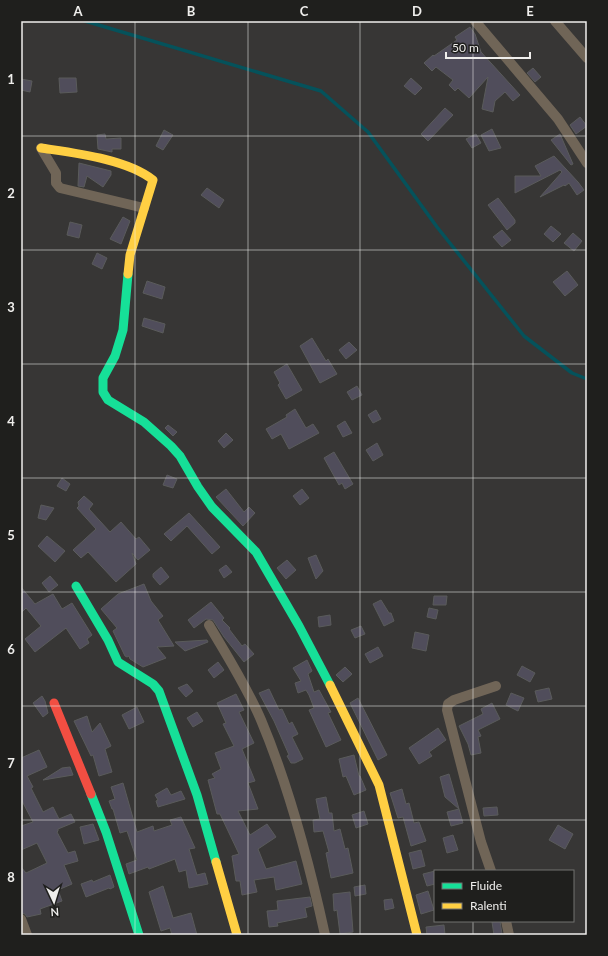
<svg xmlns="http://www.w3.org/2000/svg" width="608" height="956" font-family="Lato,sans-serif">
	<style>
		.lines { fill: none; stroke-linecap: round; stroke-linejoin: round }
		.stream { stroke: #05525b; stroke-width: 3.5 }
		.building { fill: #504d5b; stroke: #5a5b5b }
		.street { stroke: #706557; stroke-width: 10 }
		.fast { stroke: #16e098; stroke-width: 9 }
		.slow { stroke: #ffcf43; stroke-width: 9 }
		.jam { stroke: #f24e42; stroke-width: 9 }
		.grid { fill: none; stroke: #efeeec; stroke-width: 1; stroke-opacity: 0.55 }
		.neatline { fill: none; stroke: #efeeec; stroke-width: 1.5 }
		.grid-label { font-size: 13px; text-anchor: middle; font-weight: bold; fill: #efeeec }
	</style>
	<rect width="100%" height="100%" fill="#373635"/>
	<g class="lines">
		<path class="stream" d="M85,21L321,91L368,132L437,227L524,336L572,373L587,379"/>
	</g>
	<path class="building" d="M470,27L475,34L481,52L520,95L513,101L505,92L495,101L493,112L482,109L488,77L469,98L458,88L455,91L449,85L453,80L436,67L432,71L424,63L433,55L434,56L457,40L455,37Z
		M533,68L541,77L535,82L527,73Z
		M59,78H76L77,92L60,93Z
		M411,78L422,88L415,95L404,86Z
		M21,79L32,81L30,92L21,90Z
		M445,108L453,115L428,141L421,134Z
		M580,117L587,126L576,134L570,125Z
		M492,129L501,148L489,151L481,135Z
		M164,130L173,135L163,150L156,146Z
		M105,134L106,139L121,138V149H112V152L98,149L97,135Z
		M476,134L481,143L472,148L466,139Z
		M560,134L573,164L571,165L551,140Z
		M554,156L578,182L584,190L577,195L569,183L565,186L564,185L540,197L562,172L560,170L515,193V176H541L535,166Z
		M79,163L111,171V175L103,187L87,176L84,187L78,186Z
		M207,188L224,200L219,208L201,195Z
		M498,198L515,220V223L507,230L488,205Z
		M123,217L130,221L121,244L110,239Z
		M70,222L82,225L79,238L67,235Z
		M551,226L561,234L553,242L544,234Z
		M502,230L511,240L502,247L493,237Z
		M573,233L582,241L574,251L564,243Z
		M97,253L107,258L102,269L92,264Z
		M567,271L578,285L565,296L553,282Z
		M147,281L165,287L162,299L143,293Z
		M144,318L165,324L163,333L142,326Z
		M312,338L326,361L328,359L337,374L320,383L300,346Z
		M349,342L357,350L346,359L339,350Z
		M287,364L302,390L286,399L278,385L280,383L274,372Z
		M357,386L362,395L352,400L347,392Z
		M295,409L306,428L313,424L319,433L289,449L281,434L272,439L266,429L287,417L286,415Z
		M376,410L381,419L373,423L368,415Z
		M345,421L352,433L343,437L337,426Z
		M168,425L177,432L173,436L165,428Z
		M226,433L233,440L224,448L218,441Z
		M377,443L383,455L373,461L366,450Z
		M334,452L353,484L345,489L342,483L339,485L324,458Z
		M167,475L177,479L173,488L163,485Z
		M62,478L70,484L66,491L57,486Z
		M226,489L244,512L249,507L255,513L243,526L216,497Z
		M302,489L309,498L300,505L293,496Z
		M84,496L93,504L89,509L110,532L121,522L136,539L139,537L150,550L138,560L132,553L136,564L116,582L88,552L81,558L73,550L96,529L77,508L79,506L78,502Z
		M41,505L54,508L46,520L38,518Z
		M189,513L220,547L212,554L187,526L171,541L164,534Z
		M47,536L65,551L55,562L38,546Z
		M316,555L323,571L316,579L308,558Z
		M287,560L296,570L286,579L277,568Z
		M226,565L232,572L224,578L219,570Z
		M161,567L169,577L160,585L153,577V574Z
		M50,576L58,585L49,592L42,583Z
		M144,584L151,601L163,616L158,620L174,646L157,647L166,658L143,667L130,659L129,656L127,657L125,656L113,631L117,628L101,609L118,594Z
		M21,587L35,604L53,594L62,609L72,603L92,635L87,639L89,643L80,649L66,628L35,652L25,639L41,626L26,608L21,613Z
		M434,596H447L446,605H433Z
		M381,600L389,613H391L394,621L384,626L373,604Z
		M211,602L224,618L222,620L230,628L229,629L242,646L245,644L254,654L244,662L224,637L213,620L206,619L194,628L188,620Z
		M429,608L438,610L436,619L427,617Z
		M330,615L331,625L319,627L318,617Z
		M361,626L365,634L355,638L351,630Z
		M415,632L429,635L426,651L412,648Z
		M207,640L208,642L185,651L175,642Z
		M378,647L383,656L370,663L365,654Z
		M307,660L312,671L308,674L314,692L319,690L331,712L328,713L341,740L326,747L309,710L314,708L309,695L306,690L298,693L295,683L301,681L293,668Z
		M218,662L224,670L214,678L208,670Z
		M522,666L535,673L530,682L517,675Z
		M345,667L352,674L343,682L336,675Z
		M187,684L193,691L186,697L178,688Z
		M549,688L552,699L538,702L535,691Z
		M269,689L279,710L282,709L289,724L292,722L298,734L292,737L303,759L295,763H291L287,756L289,755L274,721L259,693Z
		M511,693L524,698L518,711L506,705Z
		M236,694L244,710L239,712L254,743L242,749L255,781L248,783L258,809L238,811L250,835L267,824L276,837L258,849L266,869L296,861L302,884L276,890L274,877L254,880L257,892L242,895L240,881H236L232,856L239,854L220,814H217L208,780L215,778L212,774L221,769L215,753L234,746L223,724L226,723L217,703Z
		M42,696L45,701L48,713L43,717L33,703Z
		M358,698L387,755L378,760L350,703Z
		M492,703L500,719L478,730L481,736L478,737L481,753L471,755L468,744L459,726L483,714L481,709Z
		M137,707L144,722L129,729L122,715Z
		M197,712L203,721L193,727L187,718Z
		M87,716L92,732L100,723L111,746L105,749L112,772L99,776L93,755L91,756L74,721Z
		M438,728L446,740L429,752L432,756L419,764L409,748Z
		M39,750L47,767L27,776L33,787L31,788L43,812L53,807L59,819L71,814L75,822L58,829V831L57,832L68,853L75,851L78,861L64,865L72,884L58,890L62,901L40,909L41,914L27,917L25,914L21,913V867L26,873L47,863L37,843L21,850V826L33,822L21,799V758Z
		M354,755L359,776H360L366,790L354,795L346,776L343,777L339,759Z
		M70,767L73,775L43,780L62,768Z
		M449,774L463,823L451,826L447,812L459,809L445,797L440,777Z
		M123,783L137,832L153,826L154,831L172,825L170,820L181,817L195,848L189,849L197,875L205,873L208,884L189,888L186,870L179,872L175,859L149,869L148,867L129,874L126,864L137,860L127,831L120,833L113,809H112L109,801L115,799L111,787Z
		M167,788L171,795L181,791L185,799L158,807L156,801L158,800L155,795Z
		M402,789L406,804L409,803L414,823L419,822L426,841L411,846L403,817L398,818L390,793Z
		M326,797L329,813H332L334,831L340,829L345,849L348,848L353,873L331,878L326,853L329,852L323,831L314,832L313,820L320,819L316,799Z
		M497,807L498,815L484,816L483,808Z
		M364,811L368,824L356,828L352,815Z
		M93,824L99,840L84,844L80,827Z
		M558,825L573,834L565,849L549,840Z
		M453,835L458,850L447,853L443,838Z
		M421,850L425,866L413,869L409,853Z
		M435,871V884L427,886L423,874Z
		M110,875L114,887L110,889L109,888L86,897L81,884L92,880L93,882Z
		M365,885L366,894L355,896L354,887Z
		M163,886L173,918L191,913L197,935H172L170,928L161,931L149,892Z
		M428,891L434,910L421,914L416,895Z
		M350,892L353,932L340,934L337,910L334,911L333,894Z
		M310,897L312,906L305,908L307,917L277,923L278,926L269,927L267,911L278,910L277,901Z
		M392,899L394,908L385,910L384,900Z
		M498,921H500L502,934L494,935L492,922Z
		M444,925L445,935H427L426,927Z"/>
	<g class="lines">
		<path class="street" d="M475,21L558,119L587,163
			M555,21L587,58
			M41,148L56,173V183L60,188L144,208
			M209,625C227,656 247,687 261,720C290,789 309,862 325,935
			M491,871L481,842L447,710L448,704L454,700L496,686
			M21,919L27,935
			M506,921L509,935"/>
		<path class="fast" d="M128,274L123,330L115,356L103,378V392L108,400L144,422L171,446L180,456L198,487L212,507L256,552L299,626L330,685
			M76,586L108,640L118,662L153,684L159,691L197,795L216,862
			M91,794L106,832L139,935"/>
		<path class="slow" d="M41,148C74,153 127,159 153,180L130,255L128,274
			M330,685L379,785L417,935
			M216,862L237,935"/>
		<path class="jam" d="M54,703L91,794"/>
	</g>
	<path class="grid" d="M135,21V935M248,21V935M360,21V935M473,21V871M21,136H587M21,250H587M21,364H587M21,478H587M21,592H587M21,706H587M21,820H587M473,921V935"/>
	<rect width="608" height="956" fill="none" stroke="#1f1f1d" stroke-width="44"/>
	<rect x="434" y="870" width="140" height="52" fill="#1f1f1d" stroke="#727270"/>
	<rect x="442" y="883" width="20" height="6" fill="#16e098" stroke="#727270"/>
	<text x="470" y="890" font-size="12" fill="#efeeec">Fluide</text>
	<rect x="442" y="903" width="20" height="6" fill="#ffcf43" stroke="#727270"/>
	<text x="470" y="910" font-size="12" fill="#efeeec">Ralenti</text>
	<g transform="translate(54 902) rotate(176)" stroke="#1f1f1d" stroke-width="3" paint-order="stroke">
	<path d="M0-3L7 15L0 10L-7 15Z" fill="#efeeec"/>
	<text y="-6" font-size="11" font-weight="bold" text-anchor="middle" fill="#efeeec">N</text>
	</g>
	<path d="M446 52v6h84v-6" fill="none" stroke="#efeeec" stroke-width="2"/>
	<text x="452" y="52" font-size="12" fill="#efeeec" stroke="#1f1f1d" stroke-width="3" paint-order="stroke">50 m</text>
	<rect x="22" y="22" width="564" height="912" class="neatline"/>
	<g class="grid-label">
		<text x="78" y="16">A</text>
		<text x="191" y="16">B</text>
		<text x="304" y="16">C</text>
		<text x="417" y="16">D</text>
		<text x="530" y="16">E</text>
		<text x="11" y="84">1</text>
		<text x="11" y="198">2</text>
		<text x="11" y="312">3</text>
		<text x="11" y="426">4</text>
		<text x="11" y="540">5</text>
		<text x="11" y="654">6</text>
		<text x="11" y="768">7</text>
		<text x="11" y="882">8</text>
	</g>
</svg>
